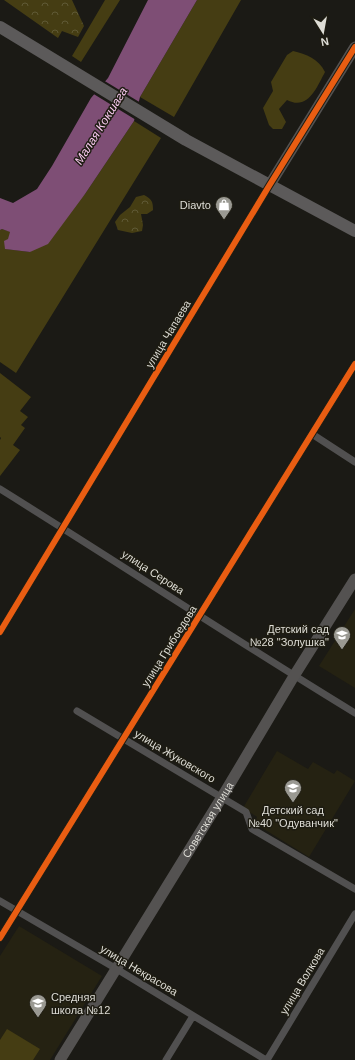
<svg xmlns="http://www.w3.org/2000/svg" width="355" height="1060" font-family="Helvetica,sans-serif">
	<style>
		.built { fill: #252212 }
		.green { fill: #453d13 }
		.forest { fill: url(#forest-crowns) }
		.water { fill: #7e4e75 }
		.pier { fill: #1b1a15 }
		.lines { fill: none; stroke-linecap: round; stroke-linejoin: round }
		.street { stroke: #515050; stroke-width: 7 }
		.secondary { stroke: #545251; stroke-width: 11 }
		.primary { stroke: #5c5a5a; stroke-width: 12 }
		.cycleway-casing { stroke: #1e1c12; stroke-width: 8 }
		.cycleway { stroke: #e95d12; stroke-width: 6 }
		.labels { text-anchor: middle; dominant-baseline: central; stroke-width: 3; stroke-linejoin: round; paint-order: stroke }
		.poi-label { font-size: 11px; fill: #deddd6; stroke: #1e1c12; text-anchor: end }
		.street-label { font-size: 11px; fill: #deddd6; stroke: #1e1c12 }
		.water-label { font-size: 12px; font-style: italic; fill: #facaf1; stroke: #1e1c12 }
	</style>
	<defs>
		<pattern id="forest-crowns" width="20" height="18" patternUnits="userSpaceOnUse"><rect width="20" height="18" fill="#453d13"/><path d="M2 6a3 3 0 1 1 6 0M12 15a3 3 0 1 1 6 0" fill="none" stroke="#5f5935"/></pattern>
	</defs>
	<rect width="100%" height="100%" fill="#1b1a15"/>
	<path class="built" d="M355,609V688L319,666Z
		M277,751L308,769L313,762L334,774L337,770L355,781L309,857L254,823L257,817L243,808Z
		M19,926L102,976L50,1060H0V956Z"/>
	<path class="green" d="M105,0H120L81,62L72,56Z
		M197,0H241L174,117L140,97Z
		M293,51C306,54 319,59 325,72C317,87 308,111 287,100L279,109L286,122L282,129H273L269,125L263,108L273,91L271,82L287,55Z
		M134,121L161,138L16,373L0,362V230L2,229L11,232L6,249L30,252L85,194Z
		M0,373L31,397L20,411L28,417L21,425L25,428L13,445L20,450L0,476V440L1,438L0,437Z
		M7,1029L40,1049L33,1060H0V1040Z"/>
	<path class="forest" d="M4,0H72L84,26L78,37L62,31L58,38Z
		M144,195C152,199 153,202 153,210L147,214H141L143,225L142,231L132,233L118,230L115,222L120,215L130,207L136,197Z"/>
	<path class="water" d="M148,0H197L140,97L134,121L85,194L48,244L30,252L5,249L4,241L8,239L10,232L2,229L0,230V198L13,203L37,189L52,166L91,98L108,78Z"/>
	<path class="pier" d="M103,80L141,103L136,120L92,93Z"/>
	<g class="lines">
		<path class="street" d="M312,434L355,462
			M0,489C119,563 235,640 355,713
			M0,632L269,186
			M77,711L246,812L252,829L355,889
			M0,901L115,968L266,1060
			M0,938L355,364
			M166,1060L193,1016
			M267,1060L355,914"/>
		<g class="secondary">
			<path d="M269,186L355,47"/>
			<path id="s1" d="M60,1060L222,797L294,676L355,579"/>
		</g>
		<path class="primary" d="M0,27L186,140L355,231"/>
		<defs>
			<path id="cycleway" d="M0,632L269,186L355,47
				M0,938L355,364"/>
		</defs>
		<use href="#cycleway" class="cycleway-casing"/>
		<use href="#cycleway" class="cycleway"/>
	</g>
	<defs>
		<symbol id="shop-pin" viewBox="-11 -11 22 30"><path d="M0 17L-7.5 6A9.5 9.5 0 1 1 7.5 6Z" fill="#9a9992" stroke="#1e1c12"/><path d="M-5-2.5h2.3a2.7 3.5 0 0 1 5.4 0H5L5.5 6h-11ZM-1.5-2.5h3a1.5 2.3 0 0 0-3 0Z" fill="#fff"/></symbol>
		<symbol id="school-pin" viewBox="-11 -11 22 30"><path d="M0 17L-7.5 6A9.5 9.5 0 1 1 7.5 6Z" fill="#9a9992" stroke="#1e1c12"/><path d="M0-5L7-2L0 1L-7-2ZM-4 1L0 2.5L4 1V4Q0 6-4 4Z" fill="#fff"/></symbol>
	</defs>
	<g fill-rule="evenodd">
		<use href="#shop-pin" x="214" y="195" width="20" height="27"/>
		<use href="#school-pin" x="332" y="625" width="20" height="27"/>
		<use href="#school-pin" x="283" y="778" width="20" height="27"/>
		<use href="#school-pin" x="28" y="993" width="20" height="27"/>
	</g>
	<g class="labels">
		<g class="poi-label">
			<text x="211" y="205">Diavto</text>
			<text x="329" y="629">Детский сад<tspan x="329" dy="13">№28 "Золушка"</tspan></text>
			<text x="293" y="810" text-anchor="middle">Детский сад<tspan x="293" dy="13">№40 "Одуванчик"</tspan></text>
			<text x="51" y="997" text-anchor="start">Средняя<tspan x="51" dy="13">школа №12</tspan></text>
		</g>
		<g class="street-label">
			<text transform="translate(168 334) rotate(-59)">улица Чапаева</text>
			<text transform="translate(153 572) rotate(33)">улица Серова</text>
			<text transform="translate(169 646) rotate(-58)">улица Грибоедова</text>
			<text transform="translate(175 756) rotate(31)">улица Жуковского</text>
			<text stroke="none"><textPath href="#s1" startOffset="282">Советская улица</textPath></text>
			<text transform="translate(139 970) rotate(31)">улица Некрасова</text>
			<text transform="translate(302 981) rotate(-59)">улица Волкова</text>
		</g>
		<g class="water-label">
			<text transform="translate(101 126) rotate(-58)">Малая Кокшага</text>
		</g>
	</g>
	<g transform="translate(323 32) rotate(169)" stroke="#1e1c12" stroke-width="3" paint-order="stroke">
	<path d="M0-3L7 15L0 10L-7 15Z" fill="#deddd6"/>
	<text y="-6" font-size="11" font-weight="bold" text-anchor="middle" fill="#deddd6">N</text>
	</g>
</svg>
